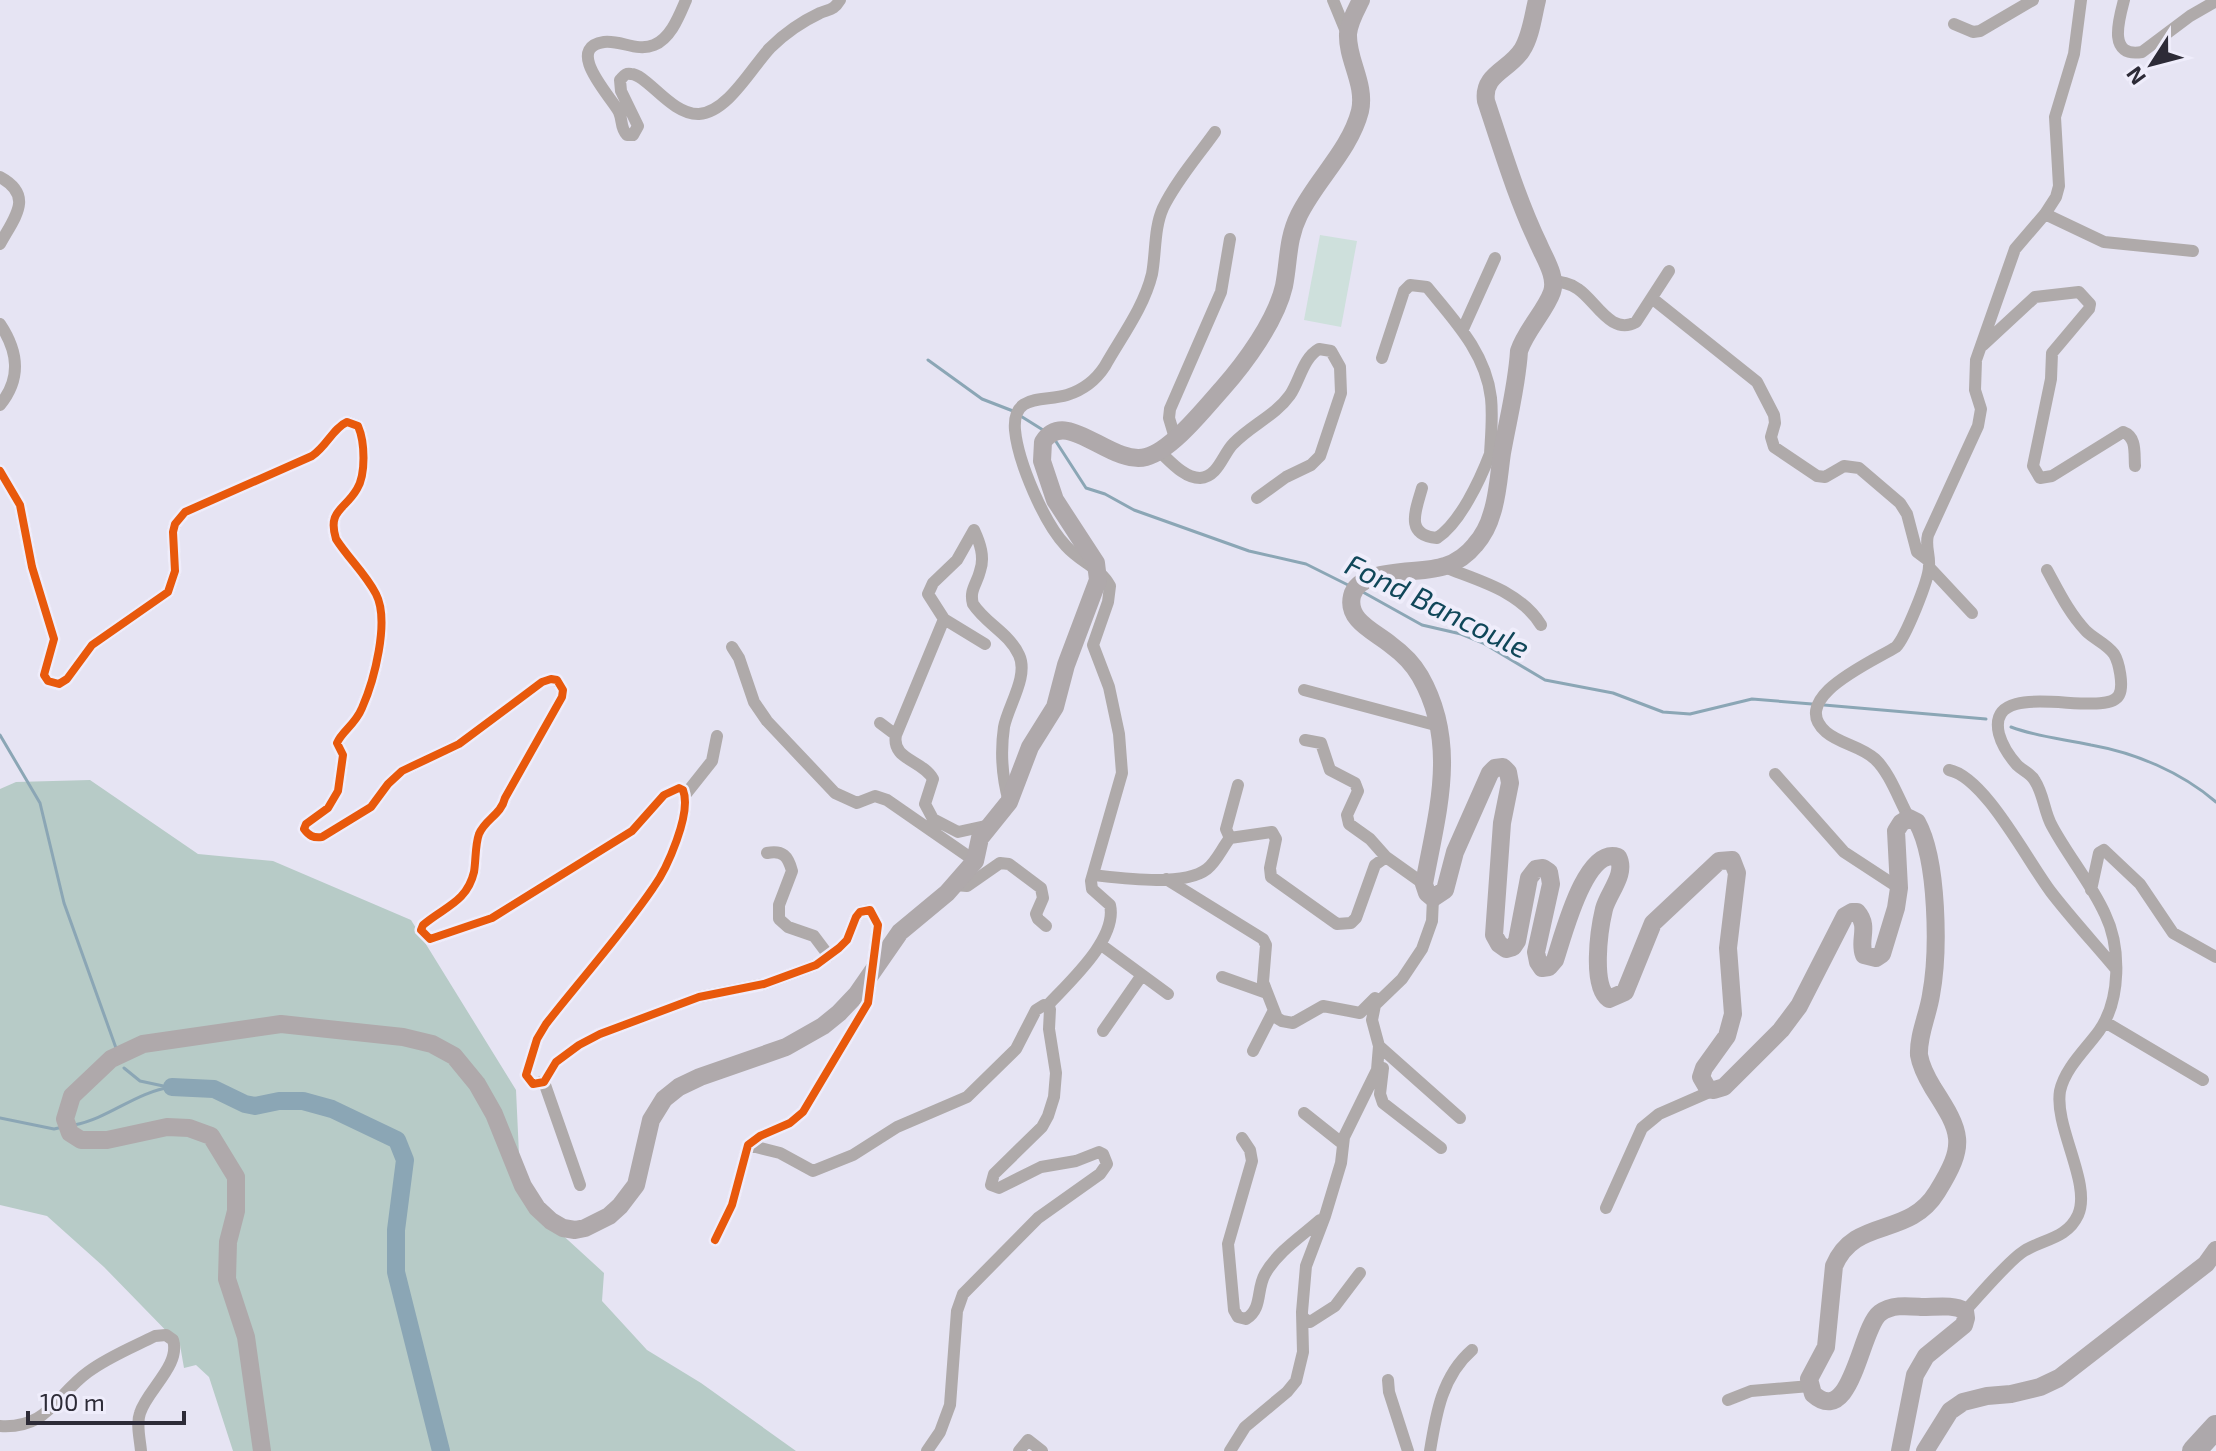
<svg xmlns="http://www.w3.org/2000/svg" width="2216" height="1451" font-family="'Exo 2',sans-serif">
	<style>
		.green { fill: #cee0dc }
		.forest { fill: #b7cbc7 }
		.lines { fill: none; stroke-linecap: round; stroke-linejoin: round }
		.stream { stroke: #8ba6b5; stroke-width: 3 }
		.river { stroke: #8ba6b5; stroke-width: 18 }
		.street { stroke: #afaaaa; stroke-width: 12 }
		.secondary { stroke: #afa9ab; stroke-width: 18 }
		.highway { stroke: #ada8ab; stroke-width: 24 }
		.cycleway-casing { stroke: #efedfb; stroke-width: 13 }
		.cycleway { stroke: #e8590c; stroke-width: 8 }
		.labels { text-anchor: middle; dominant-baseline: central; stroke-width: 8; stroke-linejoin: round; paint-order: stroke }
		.water-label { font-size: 30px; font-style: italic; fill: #104759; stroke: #efedfb }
	</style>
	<rect width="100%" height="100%" fill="#e6e4f3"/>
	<path class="green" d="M1320,235L1357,241L1341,327L1304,320Z"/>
	<path class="forest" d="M90,780L198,854L273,861L411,920L516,1090L521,1197L604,1273L602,1301L647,1350L701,1383L796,1451H233L209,1377L196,1365L184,1368L180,1345L104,1267L47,1216L0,1205V789L16,782Z"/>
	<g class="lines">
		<path class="stream" d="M928,360L982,399L1013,411
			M1019,415L1043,430
			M1055,440L1086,488L1105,494L1134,510L1249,551L1306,564L1350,586
			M1361,591L1422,625L1461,634L1483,643L1545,680L1613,693L1663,712L1690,714L1752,699L1812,704
			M1824,705L1986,719
			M2011,727C2037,737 2064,739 2091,745C2136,753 2181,772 2216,802
			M0,735L40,803L64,903L116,1048
			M124,1068L140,1081L168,1087
			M0,1118L54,1129L63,1127
			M74,1125C110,1118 135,1092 172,1087"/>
		<path class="river" d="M172,1087L214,1089L245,1104L255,1106L279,1101H303L332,1109L397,1140L405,1160L396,1230V1272L441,1451"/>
		<path class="street" d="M686,0C679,16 671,38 654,45C637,52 621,40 604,42C563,48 612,98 619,112C623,121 620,128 627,135H633L638,126L621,91L620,80C624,76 625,73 631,74C647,74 671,115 699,114C728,112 752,67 770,48C784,34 803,21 820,13C830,9 834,10 840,0
			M1333,0L1347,34
			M2124,0C2119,19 2107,58 2142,52L2190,16L2216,1
			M1954,24L1973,32L1980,31L2033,0
			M0,177C35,196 14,218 0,244
			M2045,214L2104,242L2193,251
			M1552,281C1561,282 1570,283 1578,289C1596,301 1611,336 1636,322L1669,271
			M1653,299L1757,382L1774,415L1775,423L1771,437L1774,447L1817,476L1825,477L1844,466L1859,468L1900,503L1907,514L1917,552L1929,561
			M0,324C18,351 22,378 0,405
			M1463,329L1495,258
			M1983,345L2035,297L2079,292L2090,304L2089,309L2052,353L2051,379L2033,466L2040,478L2052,476L2123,432C2137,437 2134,453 2135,466
			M1382,358L1404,291L1410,285L1427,287C1454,320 1486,353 1491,398C1493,417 1491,436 1490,454L1501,457
			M1175,438L1169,418L1170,409L1221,292L1230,239
			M1159,451C1170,461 1184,478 1200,478C1218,477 1223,454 1233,444C1251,425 1275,416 1290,395C1300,380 1303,358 1319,349L1331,351L1340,367L1341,393L1320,456L1311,465L1286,477L1257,498
			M0,471L20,505L32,567L54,639L44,675L48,681L59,684L67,679L92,645L168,592L175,571L173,532L175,524L185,512L312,456C327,446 333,428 347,422L358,426C365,442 366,474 357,489C345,510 327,510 336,539C348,558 365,573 376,594C390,621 374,681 362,708C355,725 342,731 337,743L343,755L338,791L328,808L306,824L304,829C309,836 313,838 322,837L371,807L388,784L402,771L459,744L542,682L551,679L557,680L563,690L562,697L505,798C501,815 485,819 479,834C475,845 476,860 474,872C467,902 444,907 423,925L421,930L430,939L492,918L632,831L664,795L679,788L683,790C692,813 667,869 653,888C621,935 581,979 546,1024L537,1039L526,1075L533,1084L544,1082L556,1062L579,1045L600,1034L699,997L764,984L816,965L839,948L847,940L856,917L860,912L870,910L878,925L868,1003L803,1112L790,1123L760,1136L748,1145L732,1205L715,1240
			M1422,488C1416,510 1404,535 1437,538C1460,523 1480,480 1490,454
			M1444,567C1479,581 1520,591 1541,625
			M1929,567L1972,613
			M944,619L985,644
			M732,647L739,658L754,702L767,721L835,793L857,803L875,796L887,800L975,861
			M1304,690L1439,726
			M880,723L896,735L944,619L928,594L933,583L957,560L974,530C980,543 985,557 980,571C977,584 969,590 973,604C986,624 1009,633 1019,655C1029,676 1008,706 1004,727C1000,754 1002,777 1009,802
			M896,735C891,760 923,760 933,779L925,804L933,819L958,832L990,825
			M1305,740L1321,743L1330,770L1355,783L1358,791L1347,815L1349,824L1370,839L1386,857
			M1949,770C1985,777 2028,862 2051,892C2071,918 2094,943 2115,968
			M1775,774L1844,852L1899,888
			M685,795L712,761L717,736
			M1909,818C1899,800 1890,773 1875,759C1861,746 1840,744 1826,732C1787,698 1872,662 1896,647C1905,638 1929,580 1929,566C1930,555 1925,546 1928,535L1978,426L1981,409L1975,390L1976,360L2015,249L2045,214L2056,197L2059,186L2055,117L2074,54L2081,0
			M1230,838L1226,829L1238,785
			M767,853C783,850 788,856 792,871L779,905V919L788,927L814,936L829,956
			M1093,875C1121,878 1184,887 1207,869C1217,861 1222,848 1230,838L1272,832L1276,839L1270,868L1271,877L1337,924L1351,923L1356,918L1375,865L1386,857L1424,884
			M1166,879L1263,939L1266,945L1263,982L1277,1018L1282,1021L1293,1023L1323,1006L1360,1013L1375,998
			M955,885L967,886L1000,863L1009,864L1041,888L1043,898L1036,914L1038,919L1046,926
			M2091,890L2099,853L2104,850L2140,884L2173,933L2216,957
			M1100,944L1168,994
			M1222,977L1267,993
			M1047,1006C1068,983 1118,939 1110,905L1092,889L1091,881L1122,773L1119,734L1109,687L1093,645L1108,602L1110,586C1101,568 1080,562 1066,546C1044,523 1018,462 1015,430C1012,393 1043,402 1067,395C1083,390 1096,380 1105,366C1122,336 1144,307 1152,274C1156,252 1154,228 1163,208C1176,181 1198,156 1215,132
			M2105,1022L2203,1080
			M1103,1031L1142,975
			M1379,1046L1460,1118
			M1253,1051L1273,1012
			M1383,1068L1380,1094L1383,1103L1441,1148
			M544,1082L580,1185
			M1304,1113L1343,1144
			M1242,1138L1250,1150L1252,1161L1228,1244L1234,1310L1238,1317L1246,1319C1263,1308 1256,1290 1265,1274C1277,1252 1302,1236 1320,1220
			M748,1145L780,1153L813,1171L853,1155L897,1127L967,1097L1016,1049L1036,1010L1044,1005L1050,1009L1049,1029L1056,1073L1054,1097L1048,1116L1042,1127L994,1174L991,1185L999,1188L1041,1167L1076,1161L1099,1152L1103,1154L1107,1164L1100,1174L1038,1218L963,1294L957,1311L950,1405L940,1432L927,1451
			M1606,1208L1642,1128L1659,1114L1714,1090
			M1965,1311C1979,1296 2008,1261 2024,1251C2043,1239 2067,1239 2078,1215C2092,1184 2054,1127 2060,1091C2065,1068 2086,1049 2099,1031C2121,1000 2121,947 2105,914C2091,883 2068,856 2052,826C2044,812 2044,795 2035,781C2031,773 2023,771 2017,765C2010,757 2002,745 1999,734C1985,674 2106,721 2119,695C2124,686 2119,662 2114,654C2107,644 2094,639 2086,631C2069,613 2059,592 2047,570
			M1303,1318L1310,1322L1335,1306L1360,1273
			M1388,1380L1389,1392L1408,1451
			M1728,1400L1751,1391L1810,1386
			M0,1426C48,1429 55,1396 88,1372C108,1357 133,1347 155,1336L166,1335L173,1340C181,1365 147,1390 140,1413C136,1424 140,1439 141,1451
			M1019,1451L1028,1440L1042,1451
			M1230,1451L1245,1427L1287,1392L1296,1381L1303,1352L1302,1312L1306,1266L1325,1216L1341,1163L1344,1137L1377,1070L1379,1046L1372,1020L1375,1005L1402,979L1422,949L1432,921L1433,898
			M1430,1451C1436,1414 1442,1376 1472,1350"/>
		<path class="secondary" d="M1537,0C1533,16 1531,36 1522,50C1510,70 1482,74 1486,101C1502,149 1517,199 1539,245C1545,259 1557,277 1552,292C1546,310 1526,330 1519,351C1517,385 1508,419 1502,453C1499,473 1498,495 1492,513C1489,524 1482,537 1475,545C1467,555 1457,562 1445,566C1421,575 1359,566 1352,596C1346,621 1376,632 1391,645C1402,653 1413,664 1420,676C1459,744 1437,812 1424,884L1427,893L1433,898L1445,890L1455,852L1490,773L1495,768L1503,767L1508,772L1510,783L1502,823L1494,935L1499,944L1506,949L1513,947L1517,941L1529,878L1536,869L1543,868L1549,872L1551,884L1536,952L1538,962L1542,968L1549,967L1555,960C1563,937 1585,846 1618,857C1627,874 1608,893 1604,909C1599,930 1591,986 1609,999L1625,992L1653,923L1719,861L1732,860L1737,873L1728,948L1733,1014L1727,1036L1704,1068L1701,1077L1708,1089L1714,1090L1724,1087L1781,1030L1799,1006L1845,916L1852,912H1857C1870,927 1858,940 1864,955L1876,958L1882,954L1896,908L1899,888L1896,831L1901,823L1909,818L1917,822C1938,860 1939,952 1931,995C1928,1015 1918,1035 1919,1055C1921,1067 1927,1078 1933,1088C1962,1133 1967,1144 1937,1192C1908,1239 1855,1216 1834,1266L1826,1347L1809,1379L1813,1394C1852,1429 1860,1328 1880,1313C1892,1304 1908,1306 1922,1307C1936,1307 1953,1304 1965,1311L1966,1318L1964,1325L1926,1356L1915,1375L1900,1451
			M262,1451L246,1337L227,1279L228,1242L236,1211V1177L211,1136L189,1128L167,1127L107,1140H81L70,1133L65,1119L72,1096L111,1059L143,1044L281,1024L403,1037L432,1044L454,1056L477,1084L494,1114L523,1186L537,1208L551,1221L563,1228L575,1230L585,1228L609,1216L620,1206L636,1185L651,1120L664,1099L679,1087L700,1077L786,1047L823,1026L839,1013L857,994L900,932L947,893L975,861L980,838L1009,802L1030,747L1055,707L1066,665L1098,580L1096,563L1055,500L1042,461L1043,442C1066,406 1110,466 1146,457C1172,450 1204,409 1222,389C1245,363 1276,321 1284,286C1289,261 1287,239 1299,215C1316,180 1350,150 1360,111C1366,84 1347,60 1348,34C1349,22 1356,10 1361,0
			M1925,1451L1950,1411L1963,1402L1987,1396L2011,1394L2040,1387L2059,1378L2206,1264L2216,1250"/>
		<path class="highway" d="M2194,1451L2216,1427"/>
		<defs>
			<path id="cycleway" d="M0,471L20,505L32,567L54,639L44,675L48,681L59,684L67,679L92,645L168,592L175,571L173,532L175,524L185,512L312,456C327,446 333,428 347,422L358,426C365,442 366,474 357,489C345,510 327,510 336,539C348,558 365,573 376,594C390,621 374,681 362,708C355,725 342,731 337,743L343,755L338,791L328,808L306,824L304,829C309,836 313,838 322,837L371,807L388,784L402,771L459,744L542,682L551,679L557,680L563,690L562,697L505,798C501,815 485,819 479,834C475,845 476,860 474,872C467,902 444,907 423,925L421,930L430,939L492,918L632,831L664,795L679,788L683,790C692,813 667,869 653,888C621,935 581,979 546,1024L537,1039L526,1075L533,1084L544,1082L556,1062L579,1045L600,1034L699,997L764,984L816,965L839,948L847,940L856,917L860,912L870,910L878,925L868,1003L803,1112L790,1123L760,1136L748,1145L732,1205L715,1240"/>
		</defs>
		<use href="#cycleway" class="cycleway-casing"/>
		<use href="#cycleway" class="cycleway"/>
	</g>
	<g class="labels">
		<g class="water-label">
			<text transform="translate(1438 605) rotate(26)">Fond Bancoule</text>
		</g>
	</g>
	<g transform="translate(2152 64) rotate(234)" stroke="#efedfb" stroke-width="6" paint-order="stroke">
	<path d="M0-6L14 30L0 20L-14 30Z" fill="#2d2b37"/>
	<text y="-12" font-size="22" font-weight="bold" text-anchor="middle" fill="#2d2b37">N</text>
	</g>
	<path d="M28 1411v12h156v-12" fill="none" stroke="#2d2b37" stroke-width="4"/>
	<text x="40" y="1411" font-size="24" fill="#2d2b37" stroke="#efedfb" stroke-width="6" paint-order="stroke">100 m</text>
</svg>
